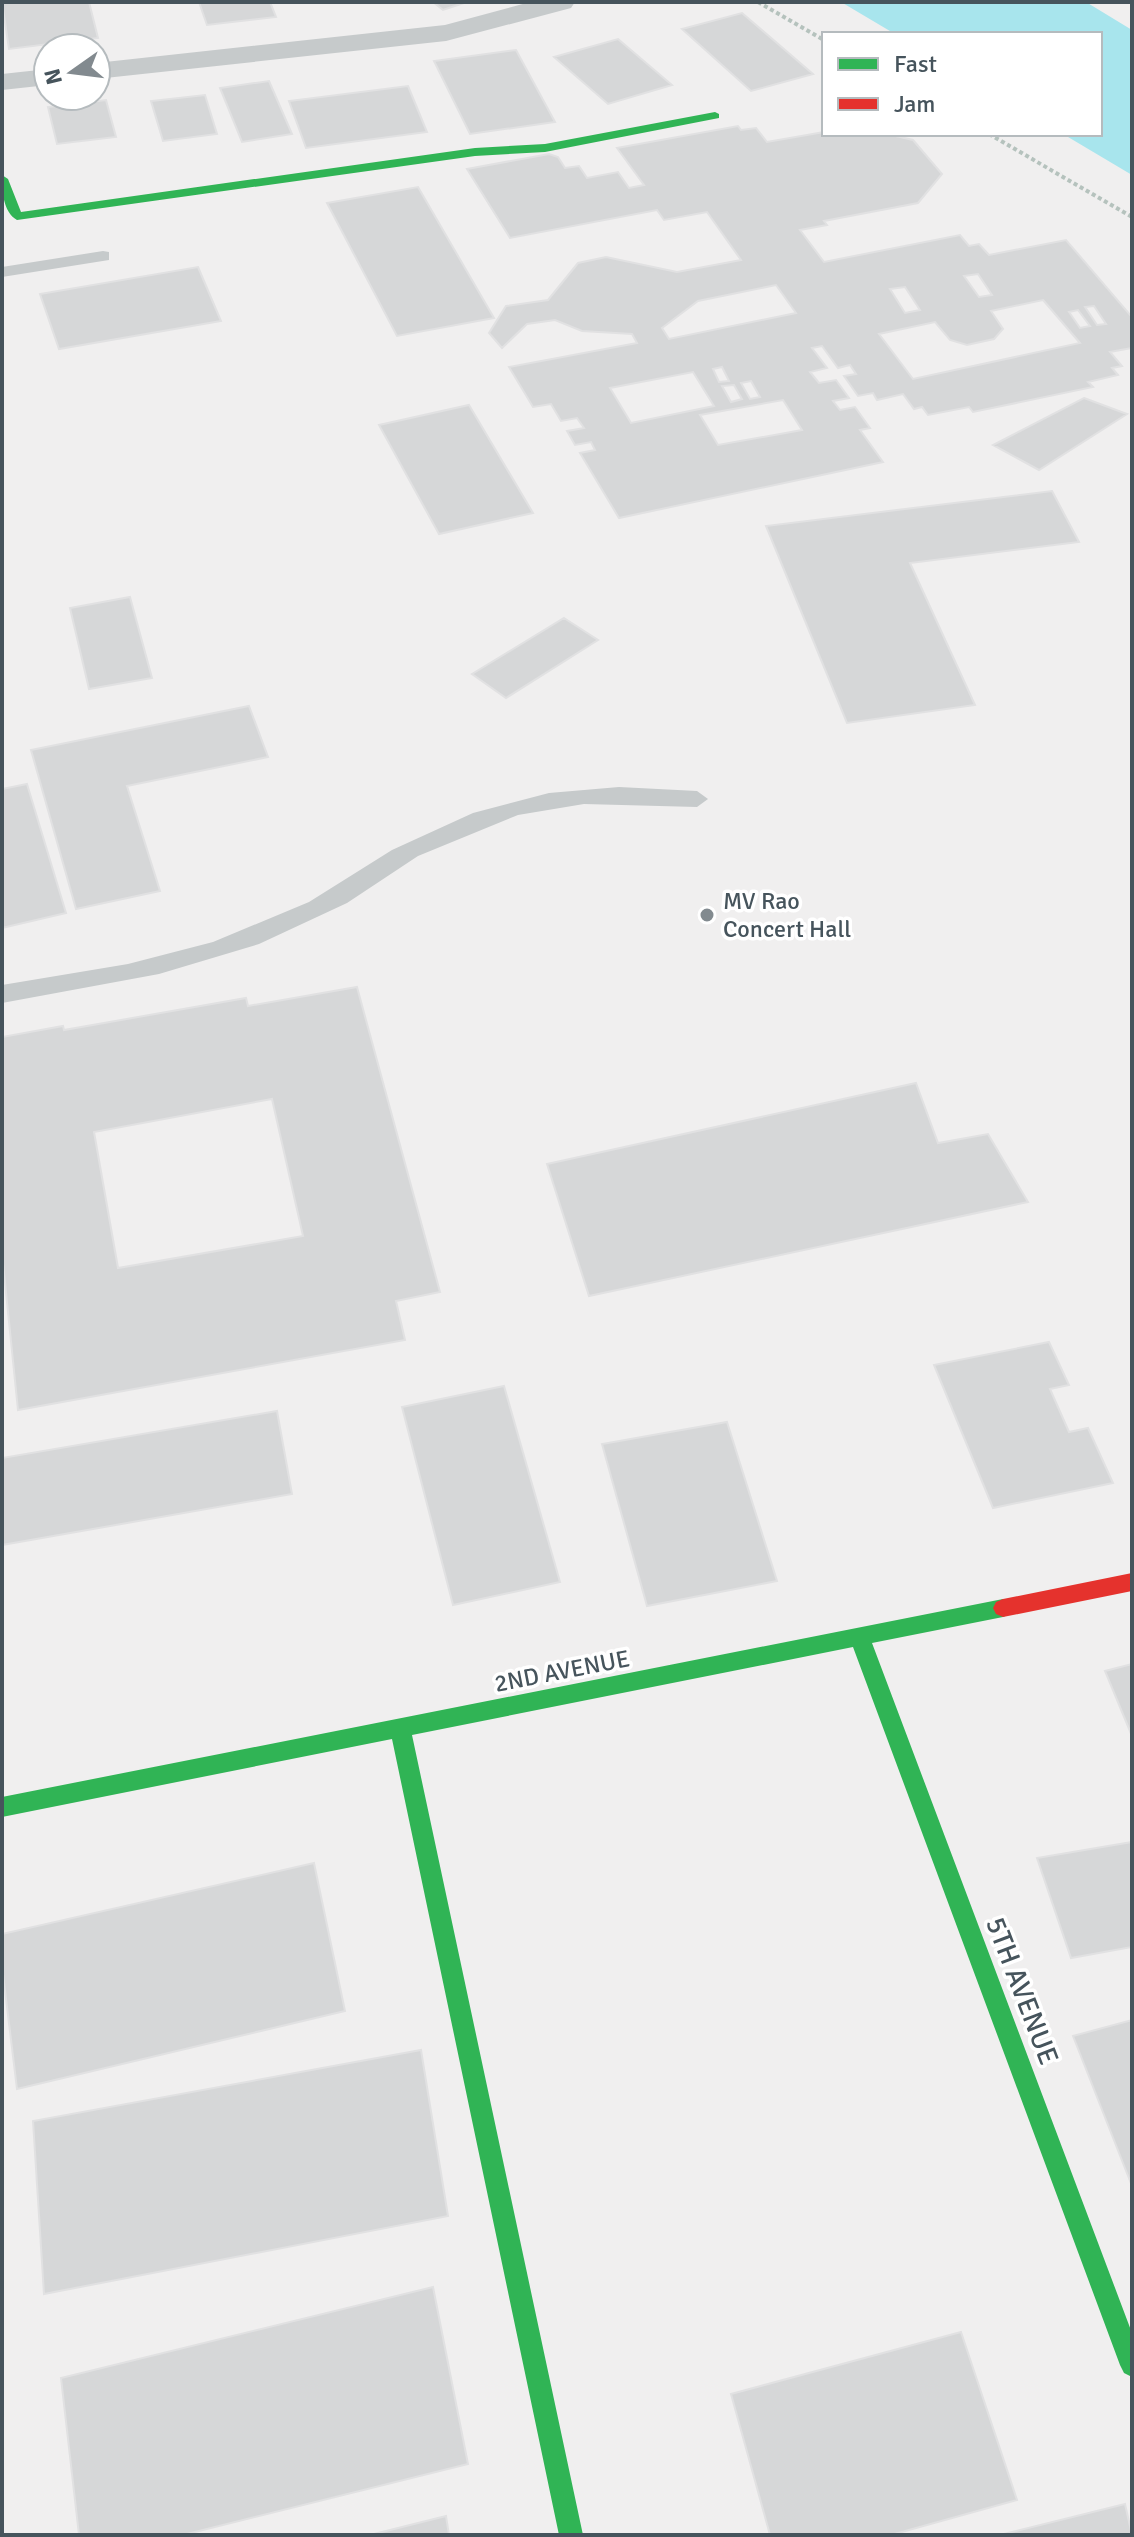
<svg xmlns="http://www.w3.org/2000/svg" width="1134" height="2537" font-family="Signika,sans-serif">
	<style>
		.water { fill: #a8e5ed }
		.building { fill: #d6d7d8; stroke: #e1e1e2; stroke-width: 2; fill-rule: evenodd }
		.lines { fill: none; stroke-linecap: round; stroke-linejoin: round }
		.path { stroke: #b5c2bd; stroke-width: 4; stroke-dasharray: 4 3; stroke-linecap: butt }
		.lane { fill: #c6cacb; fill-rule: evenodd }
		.street { fill: #c6cacb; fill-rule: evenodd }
		.fast { fill: #30b455; fill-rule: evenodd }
		.jam { fill: #e5322d; fill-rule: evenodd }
		.poi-dot { fill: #828a8f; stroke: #fff; stroke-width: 3 }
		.labels { text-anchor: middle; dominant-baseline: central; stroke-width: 7; stroke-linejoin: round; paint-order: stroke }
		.poi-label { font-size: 24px; fill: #46545c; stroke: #fff; text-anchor: start }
		.street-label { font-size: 24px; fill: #46545c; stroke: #fff }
		.near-street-label { font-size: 28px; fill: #46545c; stroke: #fff }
	</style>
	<rect width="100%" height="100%" fill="#f0efef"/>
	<path class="water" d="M841,2H1086L1132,30V175L1063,134H1100V34H895Z"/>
	<path class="building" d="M2,2H89L98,38L9,49Z
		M199,2H270L276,17L207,25Z
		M433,2H467L443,10Z
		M742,13L813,74L751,91L682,29Z
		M618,39L672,85L608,104L554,57Z
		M516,50L555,122L470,134L434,61Z
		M269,81L292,134L242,142L220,88Z
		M408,86L427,132L306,148L289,101Z
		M205,95L217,134L163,141L151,101Z
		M106,100L116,137L57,144L48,107Z
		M738,126L741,130L756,128L767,142L824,132L887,134L913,140L942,174L918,203L824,221L827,225L800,230L824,262L960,235L969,246L979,244L989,255L1066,240L1132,317V348L1110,352L1122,366L1112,368L1118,375L1088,382L1093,387L973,412L969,407L928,415L922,407L914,409L903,394L877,400L873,393L858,396L844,376L856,374L850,365L838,368L822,346L812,348L827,368L810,372L819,383L836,380L849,398L833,401L840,410L855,407L870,428L860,430L883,462L619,518L580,453L595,450L591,442L575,445L567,431L584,428L577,418L561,421L551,404L533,407L509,367L637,343L632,334L582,331L555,320L527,324L502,348L489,333L506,306L548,300L578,263L606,257L677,272L741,260L707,212L664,220L657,210L510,238L467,169L549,154L558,157L565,168L579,166L587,178L618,172L629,188L644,185L617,148ZM978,274L992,295L979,297L964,276ZM776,285L796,313L669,339L662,328L698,301ZM905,287L920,310L905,313L890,289ZM1043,300L1080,343L913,379L879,334L935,322L950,340L967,345L994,339L1003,329L991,311ZM1094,306L1106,324L1097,325L1085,307ZM1078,310L1090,326L1080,328L1069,312ZM722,367L729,381L719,382L713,369ZM693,372L714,406L631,423L610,388ZM751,381L760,397L750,399L741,383ZM734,385L742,399L731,402L722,386ZM783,400L802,430L718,445L700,415Z
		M418,187L494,318L397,336L327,203Z
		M198,267L221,321L59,349L40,294Z
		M1084,398L1127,414L1039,470L993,445Z
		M469,405L533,513L439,534L379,425Z
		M1052,491L1079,542L910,563L975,705L847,723L766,526Z
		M130,597L152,678L89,689L70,608Z
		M564,618L598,640L506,698L472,674Z
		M249,706L268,757L127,786L160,891L76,909L31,750Z
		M27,784L66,913L2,928V789Z
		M357,987L440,1292L396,1301L405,1340L18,1410L2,1253V1037L63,1026L64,1030L246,998L248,1006ZM272,1099L303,1236L118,1268L94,1132Z
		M916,1083L938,1143L988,1134L1028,1202L589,1296L547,1164Z
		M1049,1342L1069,1385L1050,1389L1069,1432L1088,1428L1113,1483L993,1508L934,1365Z
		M504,1386L560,1582L453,1605L402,1407Z
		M277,1411L292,1494L2,1545V1458Z
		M727,1422L777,1581L647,1606L602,1444Z
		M1132,1664V1736L1105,1671Z
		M1132,1842V1947L1071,1958L1037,1858Z
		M314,1863L345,2011L17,2089L2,1966V1934Z
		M1132,2020V2186L1073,2036Z
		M421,2050L448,2216L44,2294L33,2121Z
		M433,2287L468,2464L183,2535H79L61,2378Z
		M961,2332L1017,2500L891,2535H770L731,2394Z
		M1125,2504L1132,2535H1000Z
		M446,2516L449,2535H370Z"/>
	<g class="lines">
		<path class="path" d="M758,2L824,40
			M989,134L1132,217"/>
		<path class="lane" d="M103,251L109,252V260L2,277V267Z
			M619,787L697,791L708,799L697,807L584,804L518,815L418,856L347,903L259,944L159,974L2,1003V985L128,964L213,942L309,902L392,850L473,813L549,793Z"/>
		<path class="street" d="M530,2H575L571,8L446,41L96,79V63L445,25Z
			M48,69V85L2,90V74Z"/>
		<path class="fast" d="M715,112L719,114V118L545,152L475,156L17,220C3,212 2,191 2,175L8,179L21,212L475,148L545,144Z
			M1003,1599L1010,1602L1013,1608L1010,1614L1003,1617L872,1643L1132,2333V2377L1124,2373L1120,2365L853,1647L412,1735L583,2535H559L392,1739L2,1817V1797Z"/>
		<path class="jam" d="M1132,1573V1591L1003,1617L996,1614L993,1608L996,1602L1003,1599Z"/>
	</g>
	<circle class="poi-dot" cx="707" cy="915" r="8"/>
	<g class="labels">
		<g class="poi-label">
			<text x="723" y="901">MV Rao<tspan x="723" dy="28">Concert Hall</tspan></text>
		</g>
		<g class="street-label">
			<text transform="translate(562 1671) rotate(-11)">2ND AVENUE</text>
		</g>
		<g class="near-street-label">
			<text transform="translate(1022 1991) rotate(69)">5TH AVENUE</text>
		</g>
	</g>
	<rect width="1134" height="2537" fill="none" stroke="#46545c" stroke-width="8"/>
	<rect x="822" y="32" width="280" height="104" fill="#ffffff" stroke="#b5bbbe" stroke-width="2"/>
	<rect x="838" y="58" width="40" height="12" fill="#30b455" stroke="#b5bbbe" stroke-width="2"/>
	<text x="894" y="72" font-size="24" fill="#46545c">Fast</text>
	<rect x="838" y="98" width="40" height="12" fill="#e5322d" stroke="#b5bbbe" stroke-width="2"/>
	<text x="894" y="112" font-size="24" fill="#46545c">Jam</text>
	<g transform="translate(72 72) rotate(256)"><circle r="38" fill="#ffffff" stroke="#b5bbbe" stroke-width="2"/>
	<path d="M0-6L14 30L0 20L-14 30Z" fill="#828a8f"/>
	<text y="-12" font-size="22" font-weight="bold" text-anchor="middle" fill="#46545c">N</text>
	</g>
</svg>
